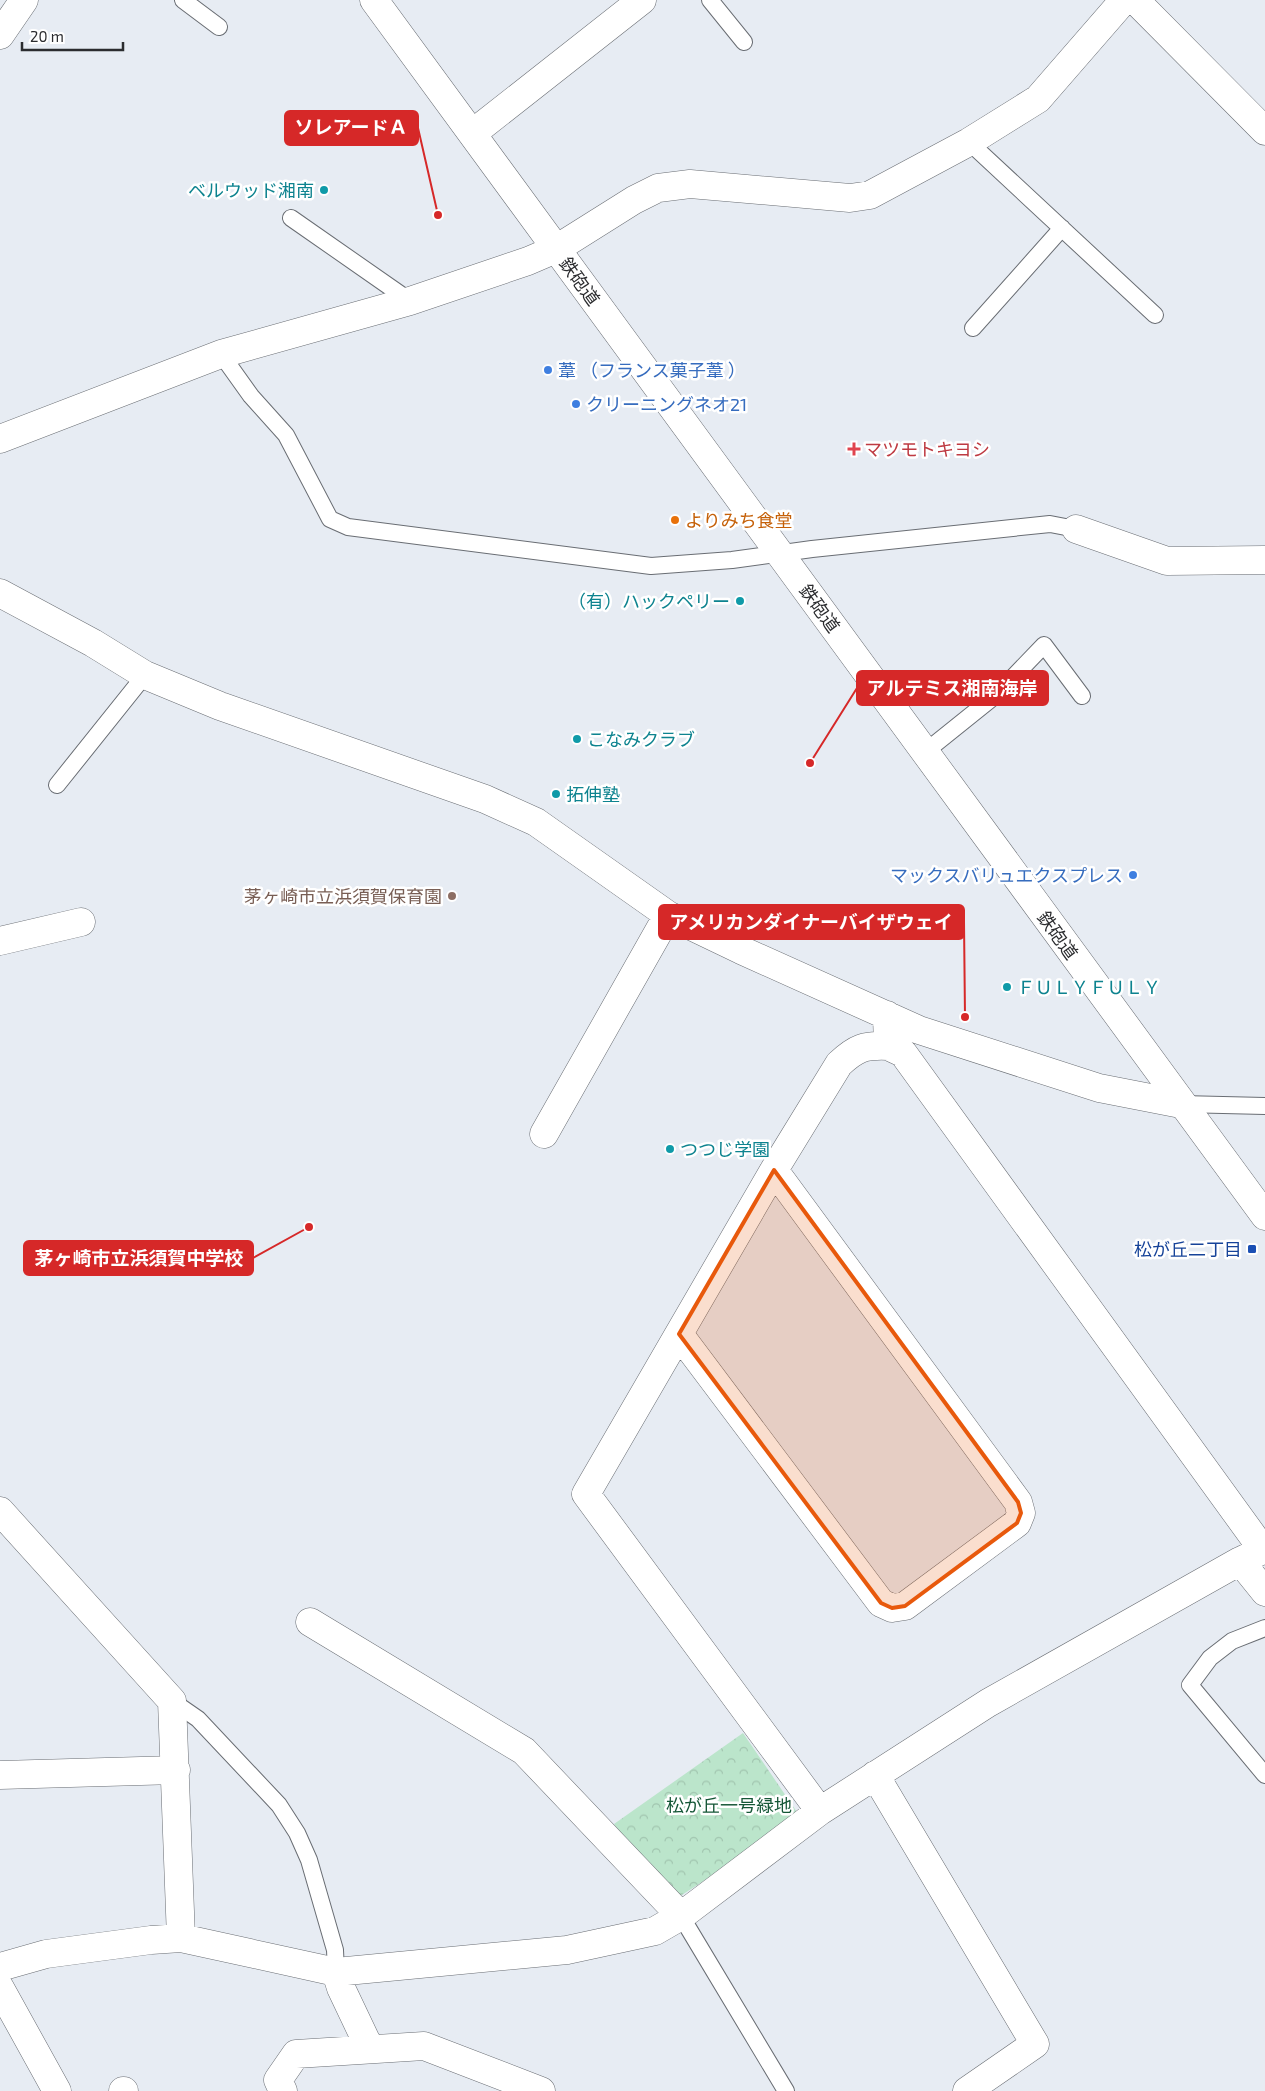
<svg xmlns="http://www.w3.org/2000/svg" width="1265" height="2091" font-family="'Exo 2','Noto Sans JP',sans-serif">
	<style>
		.forest { fill: url(#forest-crowns) }
		.lines { fill: none; stroke-linecap: round; stroke-linejoin: round }
		.service-casing { stroke: #696d73; stroke-width: 18 }
		.minor-casing { stroke: #696d73; stroke-width: 29 }
		.tertiary-casing { stroke: #696d73; stroke-width: 29 }
		.service { stroke: #fff; stroke-width: 16 }
		.minor { stroke: #fff; stroke-width: 28 }
		.tertiary { stroke: #fff; stroke-width: 28 }
		.marked { fill: #e8590c; fill-opacity: 0.2; stroke: #e8590c; stroke-width: 4; stroke-linejoin: round }
		.culture-dot { fill: #0f9aa8; stroke: #fff; stroke-width: 2 }
		.shop-dot { fill: #3f7fe0; stroke: #fff; stroke-width: 2 }
		.health-dot { fill: #e0444e; stroke: #fff; stroke-width: 2 }
		.food-dot { fill: #e8710a; stroke: #fff; stroke-width: 2 }
		.education-dot { fill: #8d6e63; stroke: #fff; stroke-width: 2 }
		.transit-dot { fill: #1a4fb4; stroke: #fff; stroke-width: 2 }
		.labels { text-anchor: middle; dominant-baseline: central; stroke-width: 5; stroke-linejoin: round; paint-order: stroke }
		.culture-label { font-size: 18px; fill: #0d838f; stroke: #fff; text-anchor: start }
		.street-label { font-size: 18px; fill: #2b2c2f; stroke: #fff }
		.shop-label { font-size: 18px; fill: #366cbe; stroke: #fff; text-anchor: start }
		.health-label { font-size: 18px; fill: #be3a42; stroke: #fff; text-anchor: start }
		.food-label { font-size: 18px; fill: #c56008; stroke: #fff; text-anchor: start }
		.education-label { font-size: 18px; fill: #785e54; stroke: #fff; text-anchor: end }
		.transit-label { font-size: 18px; fill: #164399; stroke: #fff; text-anchor: end }
		.park-label { font-size: 18px; fill: #155737; stroke: #fff }
		.leader { fill: none; stroke: #d62828; stroke-width: 2 }
		.callout-dot { fill: #d62828; stroke: #fff; stroke-width: 2 }
		.callout { fill: #d62828; stroke: #d62828; stroke-width: 2 }
		.callout-label { font-size: 19px; text-anchor: middle; font-weight: bold; fill: #fff }
	</style>
	<defs>
		<pattern id="forest-crowns" width="20" height="18" patternUnits="userSpaceOnUse" patternTransform="scale(1.25)"><rect width="20" height="18" fill="#bbe5cb"/><path d="M2 6a3 3 0 1 1 6 0M12 15a3 3 0 1 1 6 0" fill="none" stroke="#a1c5af"/></pattern>
	</defs>
	<rect width="100%" height="100%" fill="#e7ecf3"/>
	<path class="forest" d="M743,1733L801,1818L671,1902L614,1824Z"/>
	<g class="lines">
		<defs>
			<path id="service" d="M183,0L219,27
				M710,0L744,42
				M969,142L1155,315
				M291,218L410,301
				M973,328L1062,228
				M221,354L251,396L286,435L330,519L348,527L651,566L732,560L812,549L1050,524L1076,529
				M925,752L996,695L1044,645L1082,696
				M57,785L145,675
				M1181,1104L1265,1106
				M1265,1628L1232,1641L1210,1658L1190,1685L1265,1775
				M172,1701L198,1719L279,1805L297,1833L309,1860L335,1950L336,1972
				M681,1916L786,2091"/>
			<path id="minor" d="M1135,0L1265,131
				M0,35L24,0
				M473,133L642,0
				M0,439L221,354L410,301L528,261L556,249L634,200L658,188L690,184L850,198L870,195L969,142L1038,99L1124,0
				M1076,529L1167,561L1265,560
				M0,593L93,643L145,675L220,706L485,799L536,822L668,915L741,950L919,1030L1099,1088L1181,1104
				M0,941L81,922
				M888,1046L903,1053L1263,1550
				M544,1134L668,915
				M679,1334L881,1603L892,1608L905,1606L1017,1523L1021,1513L1018,1502L774,1170
				M0,1511L172,1701L181,1938
				M1240,1561L1265,1592
				M310,1622L524,1751L681,1916
				M0,1775L176,1770
				M875,1775L1035,2044L967,2091
				M820,1811L586,1494L774,1170L839,1064C856,1048 864,1045 888,1046L887,1015
				M0,1967L46,1954L151,1940L181,1938L336,1972L567,1950L655,1931L681,1916L820,1811L988,1703L1240,1561L1265,1549
				M336,1972L341,1988L370,2049
				M0,1988L57,2091
				M123,2091H124
				M283,2091L278,2080L296,2054L424,2046L541,2091"/>
			<path id="tertiary" d="M374,0L1265,1216"/>
		</defs>
		<use href="#service" class="service-casing"/>
		<use href="#minor" class="minor-casing"/>
		<use href="#tertiary" class="tertiary-casing"/>
		<use href="#service" class="service"/>
		<use href="#minor" class="minor"/>
		<use href="#tertiary" class="tertiary"/>
	</g>
	<path class="marked" d="M774,1170L1018,1502L1021,1513L1017,1523L905,1606L892,1608L881,1603L679,1334Z"/>
	<g class="culture-dot">
		<circle cx="324" cy="190" r="5"/>
		<circle cx="740" cy="601" r="5"/>
		<circle cx="577" cy="739" r="5"/>
		<circle cx="556" cy="794" r="5"/>
		<circle cx="1007" cy="987" r="5"/>
		<circle cx="670" cy="1149" r="5"/>
	</g>
	<g class="shop-dot">
		<circle cx="548" cy="370" r="5"/>
		<circle cx="576" cy="404" r="5"/>
		<circle cx="1133" cy="875" r="5"/>
	</g>
	<path class="health-dot" d="M851.5 441.5h5v5h5v5h-5v5h-5v-5h-5v-5h5z"/>
	<circle class="food-dot" cx="675" cy="520" r="5"/>
	<circle class="education-dot" cx="452" cy="896" r="5"/>
	<rect class="transit-dot" x="1247" y="1244" width="10" height="10" rx="2.5"/>
	<g class="labels">
		<g class="culture-label">
			<text x="314" y="190" text-anchor="end">ベルウッド湘南</text>
			<text x="730" y="601" text-anchor="end">（有）ハックペリー</text>
			<text x="587" y="739">こなみクラブ</text>
			<text x="566" y="794">拓伸塾</text>
			<text x="1017" y="987">ＦＵＬＹＦＵＬＹ</text>
			<text x="680" y="1149">つつじ学園</text>
		</g>
		<g class="street-label">
			<text transform="translate(580 281) rotate(54)">鉄砲道</text>
			<text transform="translate(820 608) rotate(54)">鉄砲道</text>
			<text transform="translate(1058 935) rotate(54)">鉄砲道</text>
		</g>
		<g class="shop-label">
			<text x="558" y="370">葦 （フランス菓子葦 ）</text>
			<text x="586" y="404">クリーニングネオ21</text>
			<text x="1123" y="875" text-anchor="end">マックスバリュエクスプレス</text>
		</g>
		<g class="health-label">
			<text x="864" y="449">マツモトキヨシ</text>
		</g>
		<g class="food-label">
			<text x="685" y="520">よりみち食堂</text>
		</g>
		<g class="education-label">
			<text x="442" y="896">茅ヶ崎市立浜須賀保育園</text>
		</g>
		<g class="transit-label">
			<text x="1242" y="1249">松が丘二丁目</text>
		</g>
		<g class="park-label">
			<text x="729" y="1805">松が丘一号緑地</text>
		</g>
	</g>
	<path class="leader" d="M438 215L418 128M810 763L857 688M965 1017L964 922M309 1227L253 1258"/>
	<g class="callout-dot">
		<circle cx="438" cy="215" r="5"/>
		<circle cx="810" cy="763" r="5"/>
		<circle cx="965" cy="1017" r="5"/>
		<circle cx="309" cy="1227" r="5"/>
	</g>
	<g class="callout">
		<rect x="285" y="111" width="133" height="34" rx="5"/>
		<rect x="857" y="671" width="191" height="34" rx="5"/>
		<rect x="659" y="905" width="305" height="34" rx="5"/>
		<rect x="24" y="1241" width="229" height="34" rx="5"/>
	</g>
	<g class="callout-label">
		<text x="351" y="134">ソレアードＡ</text>
		<text x="952" y="695">アルテミス湘南海岸</text>
		<text x="811" y="929">アメリカンダイナーバイザウェイ</text>
		<text x="139" y="1265">茅ヶ崎市立浜須賀中学校</text>
	</g>
	<path d="M22 42v8h101v-8" fill="none" stroke="#2b2c2f" stroke-width="2.5"/>
	<text x="30" y="42" font-size="15" fill="#2b2c2f" stroke="#ffffff" stroke-width="4" paint-order="stroke">20 m</text>
</svg>
